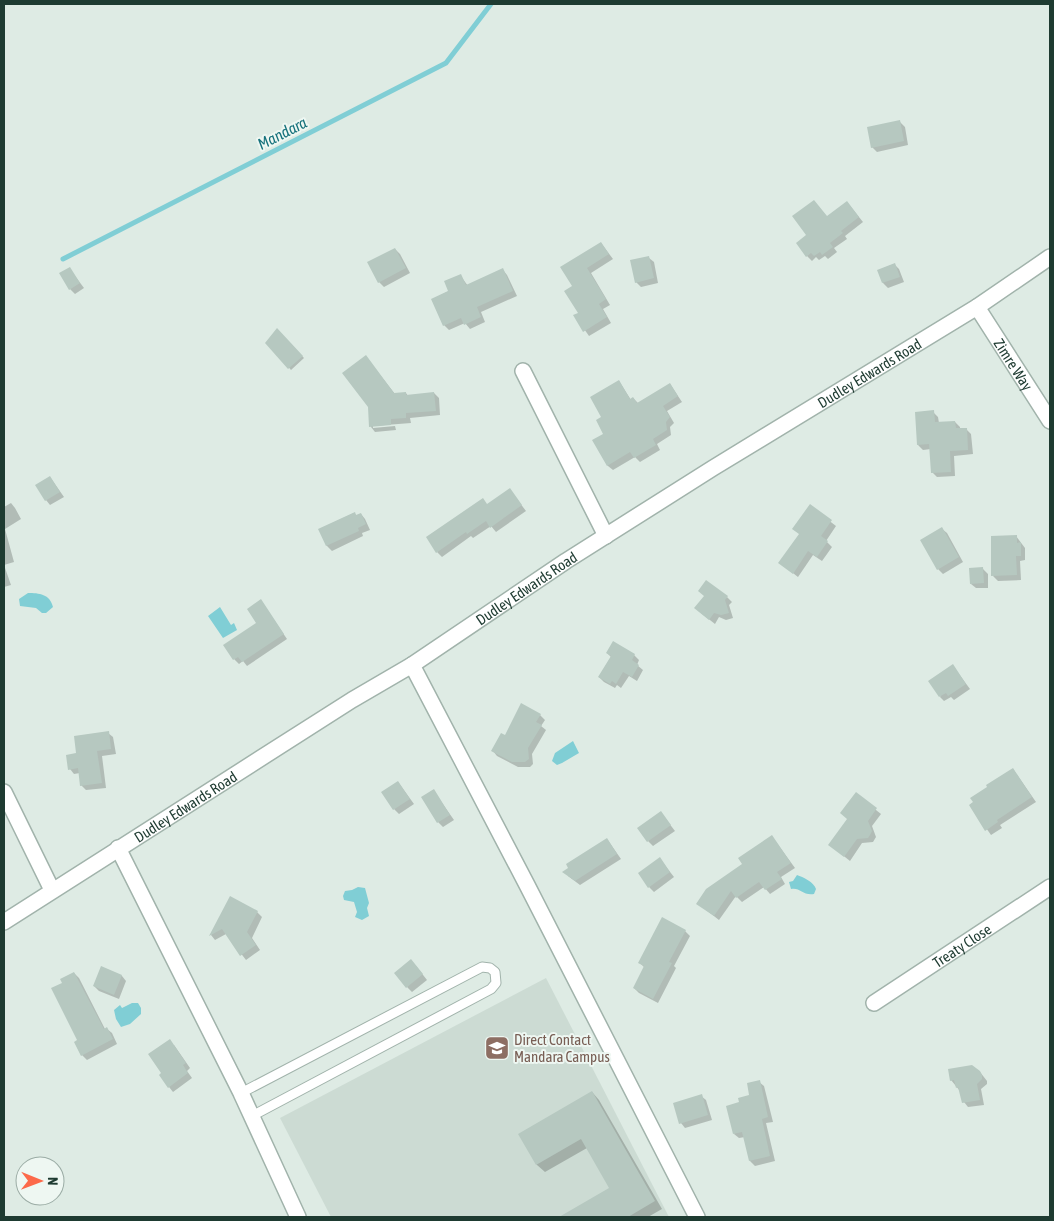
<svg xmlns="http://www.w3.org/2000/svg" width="1054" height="1221" font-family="'Asap Condensed',sans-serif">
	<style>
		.built { fill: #ccdbd3 }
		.water { fill: #80ced5 }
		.shadow { fill: #0003 }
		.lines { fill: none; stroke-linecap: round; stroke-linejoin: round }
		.stream { stroke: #80ced5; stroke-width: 5 }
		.building { fill: #b6c8c0 }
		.service-casing { stroke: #a1b3ab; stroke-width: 11 }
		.minor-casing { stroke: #a1b3ab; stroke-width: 18 }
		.service { stroke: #fff; stroke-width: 9 }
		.minor { stroke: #fff; stroke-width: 15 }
		.labels { text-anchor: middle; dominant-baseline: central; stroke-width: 4; stroke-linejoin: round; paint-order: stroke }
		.street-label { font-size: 15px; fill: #1e3b31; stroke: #eef7f2 }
		.education-label { font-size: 15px; fill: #785e54; stroke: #eef7f2; text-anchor: start }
		.water-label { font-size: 16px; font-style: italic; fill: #15717b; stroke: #eef7f2 }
	</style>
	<rect width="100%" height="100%" fill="#deebe4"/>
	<path class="built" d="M546,978L669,1217H331L280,1118Z"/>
	<path class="water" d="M28,593C39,593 50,594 53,607L46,613H42L36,608L20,606L19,599Z
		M220,607L231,625L234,623L237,630L223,638L208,616Z
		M573,741L579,753L562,763L557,765L552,761L555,753Z
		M797,875C803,877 814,882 816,889L814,894C803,896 800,887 791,889L789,882L793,881Z
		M358,887L365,888L369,903L367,908L369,916L362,920L355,917L357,912L354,902L344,900L343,896L345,891L352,890Z
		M132,1003H138L141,1008V1014L130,1024L121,1027L116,1019L114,1010L120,1005L122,1008Z"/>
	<path class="shadow" d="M900,122L905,127L908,145L877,152L872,147Z
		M814,201L827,217L847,202L863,222L845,236L847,239L834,248L837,252L828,259L825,256L819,260L816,257L812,261L807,256L808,236Z
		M601,243L613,259L591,273L610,305L603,309L611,323L589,336L575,316L579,313L574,287Z
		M395,249L400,254L410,273L384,287L379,282Z
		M649,258L654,262L658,283L641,287L636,282Z
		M894,264L899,269L904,282L888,288L883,283L879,270Z
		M69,268L84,288L75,294L70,289Z
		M503,270L507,275L517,296L481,312L485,322L470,329L465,323L449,330L444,325L433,299L449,291L460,275L468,286Z
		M277,330L304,358L291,370L267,343Z
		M366,357L395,394L406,393L408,396L434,393L439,398L440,415L410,418L411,423L373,426V428L395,426L396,430L375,432L371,427Z
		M619,381L631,400L633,398L639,404L670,384L682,402L667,411L674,423L670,427L671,435L657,444L660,450L640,462L635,457L613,470L608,466L594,441L605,434L603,417Z
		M933,412L938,417L939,423L955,422L960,427V430L966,429L971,434L973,454L954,456L955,476L937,477L932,472L931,449L923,450L918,445Z
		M50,477L64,497L50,505L46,500Z
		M510,490L526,511L496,532L491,526L473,538L471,536L442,557L437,552L488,505Z
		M11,503L15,508L21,519L5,529L14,562L4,565L11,585L4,587V507Z
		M810,506L836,526L826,541L832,547L822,561L813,555L798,577L780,563L800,535Z
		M354,513L357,516L361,514L365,519L370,530L362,533L363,536L332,551L327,546L320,529Z
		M942,529L947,533L963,562L943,574L938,569Z
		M1016,536L1025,548V560L1020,561L1021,580L998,581L993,576Z
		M983,569L988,574V588H976L971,584Z
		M727,597L732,602L729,605L733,618L726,620L719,617L715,624L701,613Z
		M261,601L287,639L247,666L243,661L239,664L234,659L258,624Z
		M607,653L634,655L639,660L637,665L643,670L637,681L629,676L621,688L617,685L615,688L604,682L599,677L611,657Z
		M953,666L970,689L954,700L951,697L944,701L940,697Z
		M540,715L545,720L541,726L546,730L532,754L533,764L530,767H518L497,756L493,751Z
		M108,733L113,737L116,754L102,756L106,788L86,790L81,785L80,773L74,774L70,769L78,754Z
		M1013,769L1036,802L1000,825L1002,828L991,835L970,805Z
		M398,782L414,804L399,814L394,809Z
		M433,790L454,820L443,827L438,822L423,797Z
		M856,794L881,814L872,826L876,837L873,842L862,843L850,861L830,845L848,819Z
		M665,818L675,831L653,846L648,841Z
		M607,839L621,859L580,885L568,876Z
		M776,842L795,868L781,877L785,884L770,894L764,887L742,902L736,896L719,920L697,903L744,864Z
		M660,859L674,877L654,892L649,887Z
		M230,898L257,912L262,917L252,938L260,950L246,960L226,934L215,940L211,935Z
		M685,931L690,936L674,966L676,968L658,1003L639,993L634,988L645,968L640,963Z
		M416,966L427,980L412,992L407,987Z
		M101,968L122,976L126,981L119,999L99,991L94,986Z
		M74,973L79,978L105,1029H107L112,1033L117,1044L87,1060L82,1055L63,983Z
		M174,1045L190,1068L187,1071L192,1078L173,1092L169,1087Z
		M980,1072L987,1081V1084L981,1089L984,1105L968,1107L964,1102L960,1091L951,1080Z
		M759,1082L764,1086L773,1122L766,1123L775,1161L755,1166L750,1161L745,1137L739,1138L734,1134L751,1096Z
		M592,1092L599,1100L662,1209L648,1217H573L570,1212L611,1189L587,1148L545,1172L537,1165L520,1134Z
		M701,1096L706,1100L712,1120L685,1128L681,1123Z"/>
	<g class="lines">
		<path class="stream" d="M63,259L446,63L491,4"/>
	</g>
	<path class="building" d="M900,120L904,141L871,148L867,127Z
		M814,200L827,216L847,201L859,217L841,231L843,233L830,243L833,247L822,255L820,252L814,256L811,253L806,257L796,243L806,235L792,216Z
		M601,242L609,254L587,268L606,299L599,304L607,317L583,332L573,315L578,313L564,291L572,286L560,267Z
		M395,248L406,268L378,283L367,262Z
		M649,256L654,278L635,283L630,260Z
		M895,263L900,277L882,283L877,270Z
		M70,267L80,283L69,290L59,273Z
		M503,268L513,291L477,307L481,317L464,325L461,318L443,326L431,299L448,291L444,281L461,274L466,285Z
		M277,328L303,356L288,369L265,343Z
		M366,355L394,393L406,392V395L434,392L436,411L406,413V418L391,419V425L369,427L368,407L342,373Z
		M619,380L630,399L633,397L637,403L670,383L678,396L663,406L670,417L666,422L667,430L653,439L656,445L634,458L630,452L607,466L592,440L603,434L596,420L601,417L590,397Z
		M934,410L935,422L955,421L956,428H967L968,450L950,451L951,472L931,473L929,444L917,445L915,412Z
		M50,476L60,492L45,501L35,485Z
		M510,488L522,505L490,528L486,521L467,534L466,532L436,553L426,537L483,498L487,504Z
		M810,504L832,520L821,536L828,541L817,557L808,551L793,574L778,563L799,534L792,529Z
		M355,512L356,515L361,513L366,524L358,528L359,531L326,546L318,529Z
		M942,527L959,557L937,570L920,540Z
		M1017,535V543L1021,542V556H1016L1017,575L991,576V536Z
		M983,567L984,583L970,584L969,568Z
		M706,580L728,596L725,600L729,613L721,615L714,613L709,620L694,608L704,596L698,591Z
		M261,599L284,634L242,662L238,657L233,660L223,645L256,623L247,609Z
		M613,641L635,654L632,660L639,665L632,677L623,672L616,684L612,681L610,684L598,677L611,656L606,653Z
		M953,664L966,684L948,696L946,693L939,697L928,681Z
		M521,703L541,714L536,722L542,725L528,748L529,759L525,762H512L491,751L501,733L505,735Z
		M109,731L111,749L97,751L102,783L80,786L78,768L68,770L66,755L76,753L74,736Z
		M1013,768L1032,797L997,820L998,822L985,831L969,805L973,802L970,798L987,787L986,785Z
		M398,781L410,799L393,810L381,792Z
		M434,789L450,815L437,823L421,797Z
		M856,792L877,808L868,821L872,831L870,835L868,838L857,839L844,857L828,845L847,819L840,813Z
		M661,811L671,825L647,842L637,828Z
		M772,835L791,863L777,872L782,879L765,890L759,882L736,898L731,891L714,916L696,904L706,889L742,864L738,858Z
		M607,838L617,854L575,881L562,872L568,868L566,864Z
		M660,857L670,872L648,888L638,873Z
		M230,896L258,911L247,932L256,945L240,956L222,929L209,936Z
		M662,917L686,930L669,962L672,963L653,999L633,988L644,966L638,963Z
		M411,959L423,974L406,988L394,973Z
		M101,966L122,975L114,995L93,986Z
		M74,972L104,1029L107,1027L113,1039L81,1056L74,1042L77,1040L51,988L62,983L60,979Z
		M170,1039L186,1063L183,1065L188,1073L168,1088L159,1075L161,1073L148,1054Z
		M972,1065L980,1071L982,1075V1079L977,1084L980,1100L962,1103L958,1087L956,1088L954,1080L950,1081L948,1069Z
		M760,1080L768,1117L762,1119L770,1156L749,1161L742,1132L733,1134L726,1106L739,1102L738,1098L749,1095L747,1083Z
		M592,1091L655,1201L628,1217H559L609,1188L581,1139L536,1165L518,1134Z
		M702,1094L708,1115L679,1124L673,1103Z"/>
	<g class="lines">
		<defs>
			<path id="service" d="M241,1093L482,967L490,968L495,972L496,983L491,989L252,1116"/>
			<g id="minor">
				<path id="s1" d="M977,307L1050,421"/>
				<path d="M523,371L606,536"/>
				<path d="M412,665L527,885L697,1217"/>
				<path d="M4,792L52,890"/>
				<path d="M118,848L241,1093L298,1217"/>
				<path id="s2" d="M4,922L352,700L412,665L566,561L713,468L977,307L1050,257"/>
				<path id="s3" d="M874,1003L1050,887"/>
			</g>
		</defs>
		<use href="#service" class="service-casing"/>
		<use href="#minor" class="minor-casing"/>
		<use href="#service" class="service"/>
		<use href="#minor" class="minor"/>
	</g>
	<defs>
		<symbol id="school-square" viewBox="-11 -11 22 22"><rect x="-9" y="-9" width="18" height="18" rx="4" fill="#8d6e63" stroke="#eef7f2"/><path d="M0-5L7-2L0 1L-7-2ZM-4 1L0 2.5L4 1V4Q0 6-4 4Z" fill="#fff"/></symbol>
	</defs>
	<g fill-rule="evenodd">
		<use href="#school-square" x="483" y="1034" width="28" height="28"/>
	</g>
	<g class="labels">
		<g class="street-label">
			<text stroke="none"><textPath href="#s1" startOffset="68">Zimre Way</textPath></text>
			<text stroke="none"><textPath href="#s2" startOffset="1025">Dudley Edwards Road</textPath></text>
			<text stroke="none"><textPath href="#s2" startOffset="620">Dudley Edwards Road</textPath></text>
			<text stroke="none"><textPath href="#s2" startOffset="215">Dudley Edwards Road</textPath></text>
			<text stroke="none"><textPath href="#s3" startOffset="105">Treaty Close</textPath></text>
		</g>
		<g class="education-label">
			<text x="514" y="1039">Direct Contact<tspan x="514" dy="17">Mandara Campus</tspan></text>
		</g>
		<g class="water-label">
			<text transform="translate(282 133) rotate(-27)">Mandara</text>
		</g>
	</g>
	<rect width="1054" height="1221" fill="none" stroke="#1e3b31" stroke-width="10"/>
	<g transform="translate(40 1181) rotate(91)"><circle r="24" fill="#eef7f2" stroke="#9baca5"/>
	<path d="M0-4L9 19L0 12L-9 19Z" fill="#fc694a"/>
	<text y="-8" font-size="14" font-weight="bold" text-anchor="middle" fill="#1e3b31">N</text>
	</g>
</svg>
